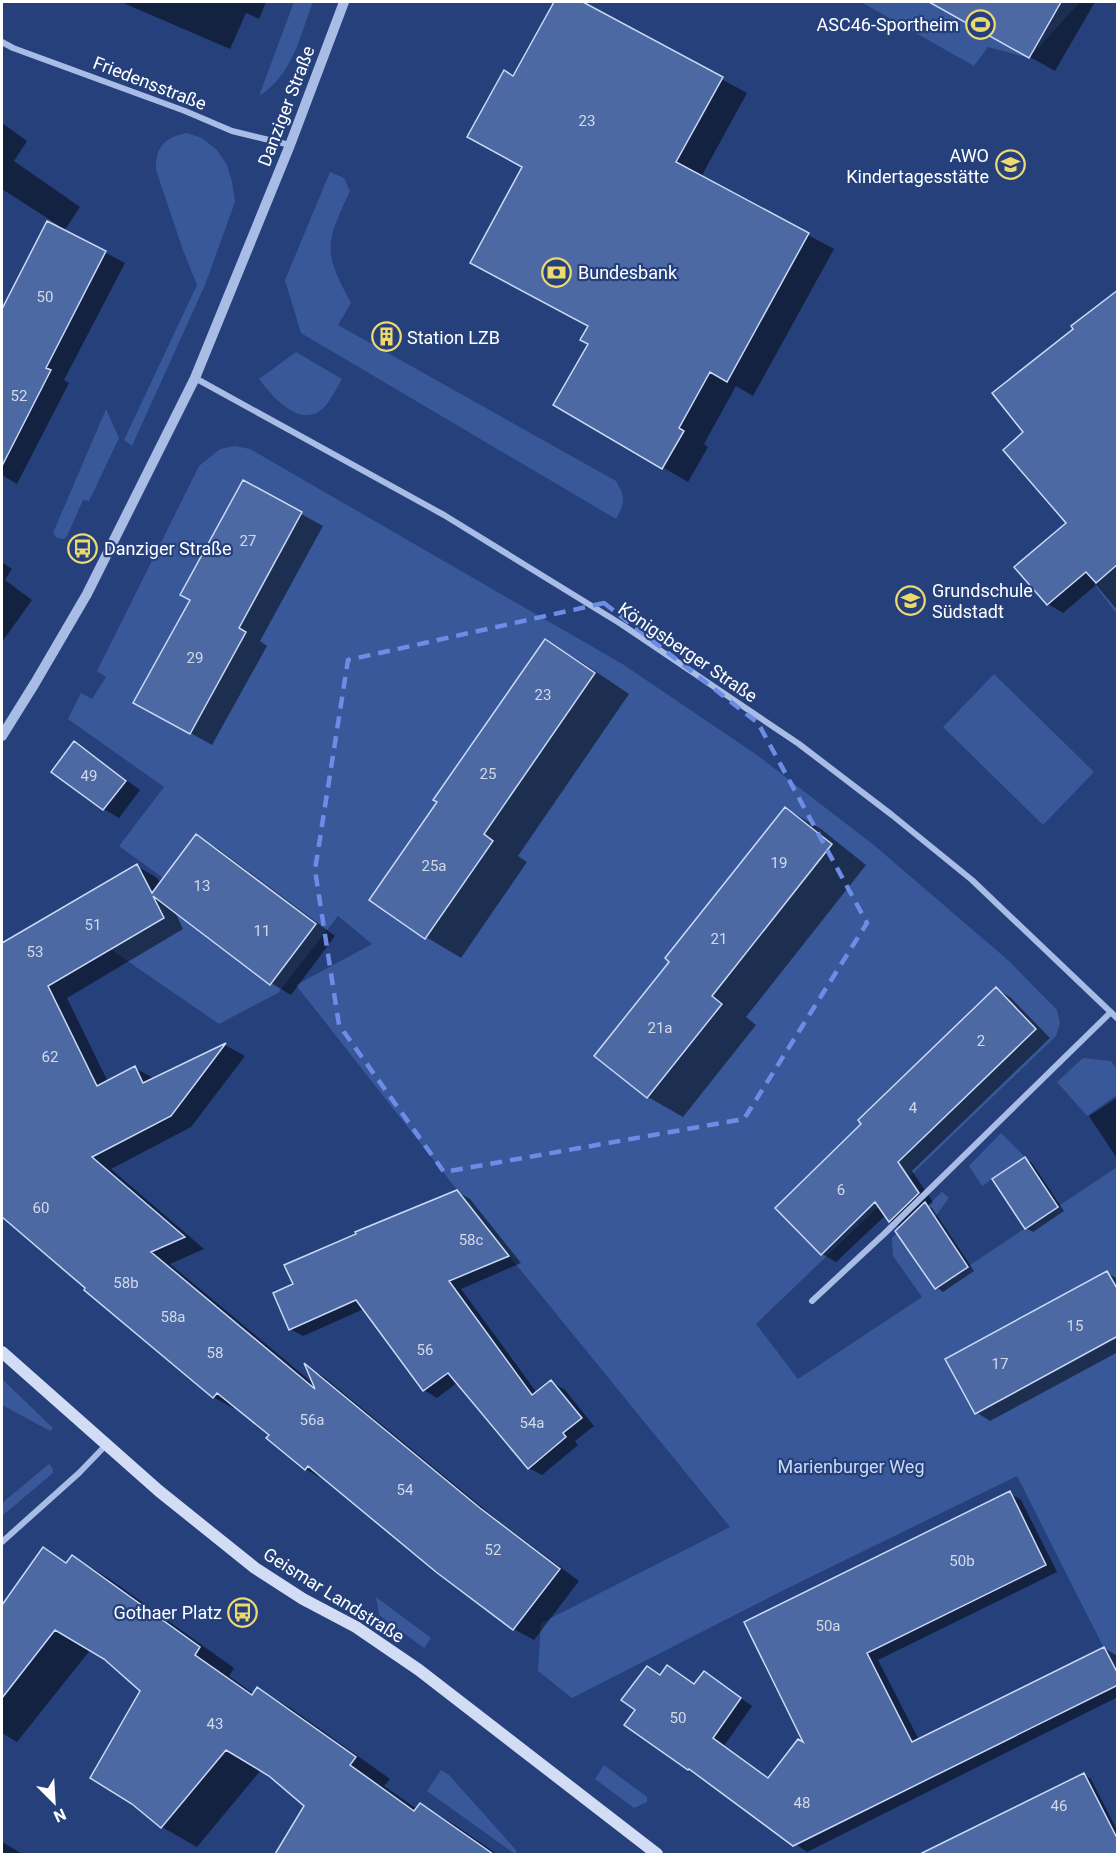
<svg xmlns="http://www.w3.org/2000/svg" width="1119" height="1856" font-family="Roboto,sans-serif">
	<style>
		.green { fill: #385899 }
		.shadow { fill: #0007 }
		.building { fill: #4d69a4; stroke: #cbd9f4; stroke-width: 1.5 }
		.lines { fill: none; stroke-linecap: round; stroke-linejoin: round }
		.minor { stroke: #a8bce5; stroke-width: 6 }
		.tertiary { stroke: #a8bce5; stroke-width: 10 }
		.secondary { stroke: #d2dcf4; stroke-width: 12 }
		.marked { fill: none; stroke: #6c8ce6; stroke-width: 4.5; stroke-dasharray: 12 8; stroke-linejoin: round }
		.labels { text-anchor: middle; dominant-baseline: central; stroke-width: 4.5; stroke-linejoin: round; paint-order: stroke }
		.number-label { font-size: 15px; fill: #d2dae8 }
		.poi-label { font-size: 18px; fill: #fff; stroke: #25407b; text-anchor: start }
		.street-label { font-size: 18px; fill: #fff; stroke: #25407b }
		.park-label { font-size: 18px; fill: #cbd9f4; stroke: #25407b }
	</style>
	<rect width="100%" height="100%" fill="#25407b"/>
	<path class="green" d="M294,2H313C300,36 292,76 259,96Z
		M861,2H1080L1029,58L988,47L974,66Z
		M187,133L202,138L217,150L227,165L232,182L235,202L205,285L132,446L124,440L197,285L183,250L156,170C155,147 165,137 187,133Z
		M330,172L344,178L350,191C326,243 322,250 351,303L338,325L616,481C626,498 625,502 616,519L301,333L285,280Z
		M296,352L342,379C337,387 333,396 327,404C304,433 274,399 259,379Z
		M106,409L119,438L89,501L83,500L67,536L64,539L57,538L53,533Z
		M235,446L250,449L624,665L757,755L875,846L1009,961L1057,1010L1060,1023L1056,1036L756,1324L798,1379L922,1297L893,1256L892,1238L942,1192L949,1198L935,1217L901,1240L934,1289L1117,1167V1674L1017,1476L782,1591L572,1698L538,1671L541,1623L730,1527L509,1256L296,985L372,944L338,916L278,993L219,1024L110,949L163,878L119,846L164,787L68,719L81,693L92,699L106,677L97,671L199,466L220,449Z
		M1117,506V614L1094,584L1116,565Z
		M994,674L1094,772L1043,825L943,727Z
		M1083,1058L1111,1061L1117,1069V1095L1087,1116L1057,1082Z
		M1001,1133L1025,1157L982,1186L969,1166Z
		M2,1379L53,1428L50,1431L2,1405Z
		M49,1464L53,1469V1473L2,1516V1503Z
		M376,1597L431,1638L424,1648L379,1615Z
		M604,1765L647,1797V1802L634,1808L595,1779Z
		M441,1770L449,1775L517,1851L515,1854L427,1791Z"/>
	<path class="shadow" d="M121,2H266L259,19L246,13L230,49Z
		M556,2H580L747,93L701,177L834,249L753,396L736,386L704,444L708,447L688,482L555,404L590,344V327L524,167L514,78Z
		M933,2H1095L1055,71Z
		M2,123L27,141L14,161L80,207L64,231L125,263L64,380L69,383L17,484L2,475V312L48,223L57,227L58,225L2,189Z
		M1118,306V611L1096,585L1063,613L1048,604L1068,523L1025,432Z
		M244,482L323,526L260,641L267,646L212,745L135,702L192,600Z
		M2,562L12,569L5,580L32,600L2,642Z
		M545,641L580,661L629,694L518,856L527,862L461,958L426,937L439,802Z
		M75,743L89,752L140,790L119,818L104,809L53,771Z
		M786,809L821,829L866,865L746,1017L756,1025L683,1117L648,1097L597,1056L671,962Z
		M197,836L217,848L335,936L291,995L271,983L174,910L183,929L67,998L108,1082L135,1068L155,1079L225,1045L245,1056L191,1127L111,1169L204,1249L170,1264L315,1385L307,1367L324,1377L500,1522L579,1581L534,1640L514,1629L437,1571L325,1480L305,1469L271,1434L236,1406L233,1408L213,1397L2,1214V1108L81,1182L2,1020V944L137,866L157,878L161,884Z
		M996,989L1010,997L1050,1038L912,1171L933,1202L928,1206L932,1208L974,1271L943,1292L936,1287L901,1227L890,1221L886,1215L836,1262L822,1254L863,1124Z
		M1118,1097V1160L1089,1116Z
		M1025,1159L1032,1163L1064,1211L1033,1232L1026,1228Z
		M456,1191L470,1199L521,1263L461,1289L537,1393L552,1382L565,1390L594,1426L575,1441L578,1445L542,1475L529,1468L457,1383L437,1398L424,1390L364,1309L303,1336L290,1329L295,1285Z
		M1107,1273L1118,1279V1352L990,1421L976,1412Z
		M1009,1493L1021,1500L1057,1572L878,1660L919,1740L1104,1648L1116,1655L1118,1659V1697L807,1852L627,1724L661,1676L695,1685L716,1680L752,1706L724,1746L770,1779L806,1745L746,1623Z
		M43,1549L68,1563L72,1557L107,1577L234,1668L229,1676L254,1694L258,1689L292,1709L390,1779L384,1786L417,1809L420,1804L455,1825L497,1854H276L306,1806L261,1770L197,1847L162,1827L133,1803L142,1691L105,1657L91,1649L17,1742L2,1733V1606Z
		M1084,1775L1091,1779L1118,1832V1854H921Z
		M2,1842L23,1854H2Z"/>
	<path class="building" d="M554,2H583L723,77L676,162L809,233L727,382L710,372L679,428L684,431L662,469L553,405L588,344L580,340L588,326L470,263L522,167L467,137L504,70L513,76Z
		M929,2H1061L1029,58Z
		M47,221L106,251L46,368L51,370L2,466V309Z
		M1118,290V564L1096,583L1086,572L1047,605L1014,567L1066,523L1003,450L1023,432L992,393L1073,329L1071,326Z
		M243,480L302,512L239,628L246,632L190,734L133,703L190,600L180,595Z
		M545,639L595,673L484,834L493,841L425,939L369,900L437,802L433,800Z
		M74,741L126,781L103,810L51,772Z
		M785,807L832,844L712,996L722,1004L647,1098L594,1056L669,962L665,958Z
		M196,834L316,924L270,985L153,896L164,918L48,986L97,1086L135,1066L143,1083L226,1043L171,1116L92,1157L185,1237L151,1252L315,1389L304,1363L480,1508L560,1569L513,1630L436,1572L308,1466L305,1470L266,1438L269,1435L217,1393L213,1398L84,1290L85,1288L2,1217V943L137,864L152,893Z
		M996,987L1036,1029L898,1162L919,1193L889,1222L875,1202L821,1255L775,1208L861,1124L858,1120Z
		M1025,1157L1058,1207L1025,1229L992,1179Z
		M457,1190L509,1256L449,1281L532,1395L551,1380L582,1418L563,1433L566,1437L528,1469L448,1373L423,1391L356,1300L289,1330L273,1293L293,1284L284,1265L356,1234L355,1232Z
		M925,1202L968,1267L935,1289L895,1231Z
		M1107,1271L1118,1290V1336L975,1414L945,1359Z
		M1010,1491L1046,1565L867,1653L912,1742L1104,1647L1118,1674V1685L793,1846L689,1769L688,1770L624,1725L635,1710L621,1700L647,1666L660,1675L667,1665L694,1684L704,1671L741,1698L713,1738L768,1778L798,1739L803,1742L744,1622Z
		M43,1547L66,1563L72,1555L200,1647L195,1655L252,1695L257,1687L356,1757L350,1765L414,1811L420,1803L493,1854H275L304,1806L269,1776L226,1750L161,1828L132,1804L90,1778L140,1691L104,1659L55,1630L2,1698V1605Z
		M1084,1773L1118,1840V1854H920Z"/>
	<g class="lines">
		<path class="minor" d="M2,42L13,48L185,111L232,131L290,145
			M195,378L444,515L621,624L799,744L892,815L972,880L1118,1019
			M812,1301L884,1234L1111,1012
			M2,1542L79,1473L106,1445"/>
		<path class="tertiary" d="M2,736L35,683L87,594L195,378L290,145L344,2"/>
		<path class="secondary" d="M2,1352L159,1491L255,1568L303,1599L356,1627L419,1670L657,1854"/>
	</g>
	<path class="marked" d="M604,603L758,723L867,923L744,1119L444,1172L339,1025L315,870L348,660Z"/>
	<defs>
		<symbol id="stadium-ring" viewBox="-11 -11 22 22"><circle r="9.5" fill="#25407b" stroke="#eed96d" stroke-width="1.5"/><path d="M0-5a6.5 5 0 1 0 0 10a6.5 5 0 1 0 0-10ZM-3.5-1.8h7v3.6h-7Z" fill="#eed96d"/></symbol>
		<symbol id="school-ring" viewBox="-11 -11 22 22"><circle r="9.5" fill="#25407b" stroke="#eed96d" stroke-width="1.5"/><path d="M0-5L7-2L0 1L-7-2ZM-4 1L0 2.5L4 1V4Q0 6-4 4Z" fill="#eed96d"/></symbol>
		<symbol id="bank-ring" viewBox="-11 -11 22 22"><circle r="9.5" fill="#25407b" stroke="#eed96d" stroke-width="1.5"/><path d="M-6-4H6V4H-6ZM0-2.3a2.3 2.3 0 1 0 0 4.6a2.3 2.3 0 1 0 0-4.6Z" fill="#eed96d"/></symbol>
		<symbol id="building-ring" viewBox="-11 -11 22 22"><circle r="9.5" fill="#25407b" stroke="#eed96d" stroke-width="1.5"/><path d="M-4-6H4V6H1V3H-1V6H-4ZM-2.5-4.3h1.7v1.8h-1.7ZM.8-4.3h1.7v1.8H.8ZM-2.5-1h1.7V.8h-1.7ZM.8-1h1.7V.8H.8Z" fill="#eed96d"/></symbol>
		<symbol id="bus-ring" viewBox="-11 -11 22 22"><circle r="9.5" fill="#25407b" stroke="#eed96d" stroke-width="1.5"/><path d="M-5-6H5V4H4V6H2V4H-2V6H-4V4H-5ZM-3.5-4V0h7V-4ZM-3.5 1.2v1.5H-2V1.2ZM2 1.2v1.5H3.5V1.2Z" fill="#eed96d"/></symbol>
	</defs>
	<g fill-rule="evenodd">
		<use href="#stadium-ring" x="964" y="8" width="33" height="33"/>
		<use href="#school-ring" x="994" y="148" width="33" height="33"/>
		<use href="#bank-ring" x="540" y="256" width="33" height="33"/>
		<use href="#building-ring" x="370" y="320" width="33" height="33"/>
		<use href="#bus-ring" x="66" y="532" width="33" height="33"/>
		<use href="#school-ring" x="894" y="584" width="33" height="33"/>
		<use href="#bus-ring" x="226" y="1596" width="33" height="33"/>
	</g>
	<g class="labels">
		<g class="number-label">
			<text x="587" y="121">23</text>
			<text x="45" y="297">50</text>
			<text x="19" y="396">52</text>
			<text x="248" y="541">27</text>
			<text x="195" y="658">29</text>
			<text x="543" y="695">23</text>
			<text x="488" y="774">25</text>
			<text x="89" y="776">49</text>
			<text x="779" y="863">19</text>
			<text x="434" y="866">25a</text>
			<text x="202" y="886">13</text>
			<text x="93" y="925">51</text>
			<text x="262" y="931">11</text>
			<text x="719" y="939">21</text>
			<text x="35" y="952">53</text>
			<text x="660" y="1028">21a</text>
			<text x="981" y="1041">2</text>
			<text x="50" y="1057">62</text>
			<text x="913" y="1108">4</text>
			<text x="841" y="1190">6</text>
			<text x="41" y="1208">60</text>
			<text x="471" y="1240">58c</text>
			<text x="126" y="1283">58b</text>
			<text x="173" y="1317">58a</text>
			<text x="1075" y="1326">15</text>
			<text x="425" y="1350">56</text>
			<text x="215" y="1353">58</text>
			<text x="1000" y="1364">17</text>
			<text x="312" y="1420">56a</text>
			<text x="532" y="1423">54a</text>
			<text x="405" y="1490">54</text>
			<text x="493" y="1550">52</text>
			<text x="962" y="1561">50b</text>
			<text x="828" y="1626">50a</text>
			<text x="678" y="1718">50</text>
			<text x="215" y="1724">43</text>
			<text x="802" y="1803">48</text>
			<text x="1059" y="1806">46</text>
		</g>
		<g class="poi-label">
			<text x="959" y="24" text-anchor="end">ASC46-Sportheim</text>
			<text x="989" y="155" text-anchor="end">AWO<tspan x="989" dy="21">Kindertagesstätte</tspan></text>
			<text x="578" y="272">Bundesbank</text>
			<text x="407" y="337">Station LZB</text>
			<text x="104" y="548">Danziger Straße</text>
			<text x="932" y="590">Grundschule<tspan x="932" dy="21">Südstadt</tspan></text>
			<text x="222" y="1612" text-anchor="end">Gothaer Platz</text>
		</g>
		<g class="street-label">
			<text transform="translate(150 83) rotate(21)">Friedensstraße</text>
			<text transform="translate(286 106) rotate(-69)">Danziger Straße</text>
			<text transform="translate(688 652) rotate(34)">Königsberger Straße</text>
			<text transform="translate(334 1595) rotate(32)">Geismar Landstraße</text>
		</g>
		<g class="park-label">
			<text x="851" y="1466">Marienburger Weg</text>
		</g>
	</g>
	<rect width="1119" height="1856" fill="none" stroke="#ffffff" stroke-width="6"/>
	<g transform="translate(54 1802) rotate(156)" stroke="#25407b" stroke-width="4.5" paint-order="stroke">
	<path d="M0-4.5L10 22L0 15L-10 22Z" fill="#ffffff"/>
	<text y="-9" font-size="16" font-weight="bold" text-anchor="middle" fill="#ffffff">N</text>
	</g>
</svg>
